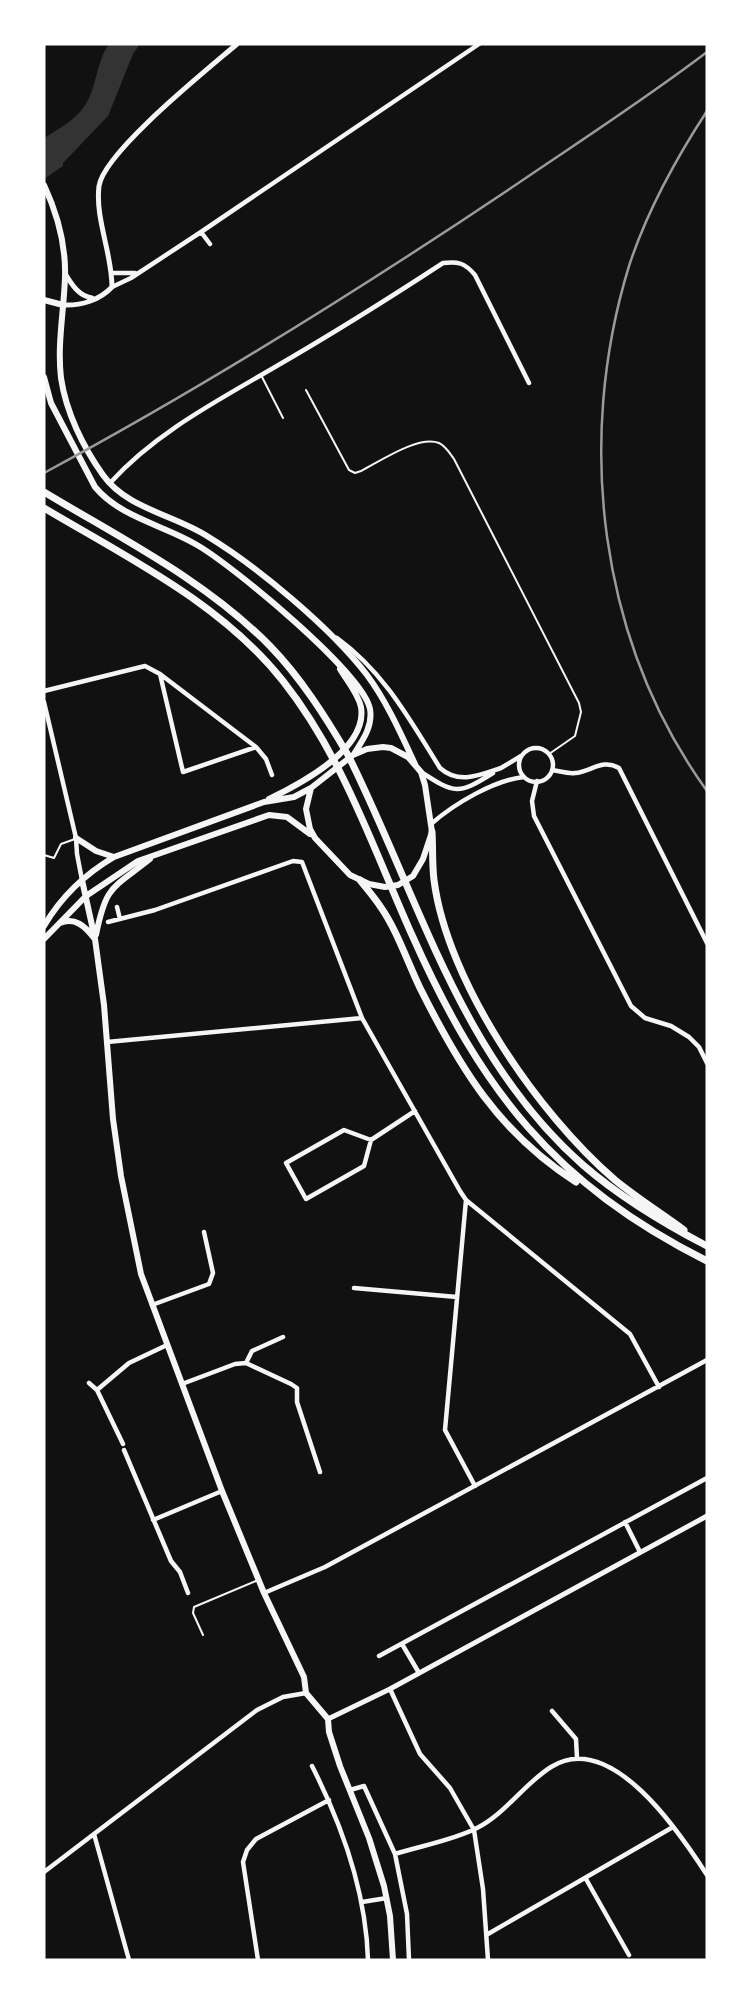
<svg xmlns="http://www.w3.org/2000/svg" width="751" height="2004" font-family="Roboto,sans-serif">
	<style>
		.water { fill: #333 }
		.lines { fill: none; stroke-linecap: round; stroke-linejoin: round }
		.service { stroke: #f5f5f5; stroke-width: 2 }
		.minor { stroke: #f5f5f5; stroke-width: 4.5 }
		.tertiary { stroke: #f5f5f5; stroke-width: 5 }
		.primary { stroke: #f5f5f5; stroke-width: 6 }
		.trunk { stroke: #f5f5f5; stroke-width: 7 }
		.rail { stroke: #9a9a9a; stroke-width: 2.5 }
	</style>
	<rect width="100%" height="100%" fill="#111"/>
	<path class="water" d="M109,44H140L133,54L108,116L63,163V166L44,179V138C58,129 74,121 84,107C97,88 96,62 109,44Z"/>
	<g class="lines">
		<path class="service" d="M261,375L283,418
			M306,390L349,470L355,473L361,471C379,462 418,435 439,443C446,446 450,454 454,459L579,703L581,712L575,736L549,754
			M44,855L54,858L61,844L75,839
			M203,1635L193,1613L194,1607L256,1581"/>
		<path class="minor" d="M201,232L210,244
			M112,273H135
			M112,287L131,278L201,232L479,44
			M110,483C155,433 217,401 275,367C332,334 388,299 443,263C458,261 465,263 475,275L529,383
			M337,638C384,672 410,720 440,768C459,785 480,775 501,768
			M160,674L183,772L256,747
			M44,691L145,666L160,674L256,747L266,759L272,775
			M44,702L76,838L77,854L82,880
			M519 765a17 17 0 1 1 34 0a17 17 0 1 1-34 0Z
			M501,768L521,756
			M552,770C559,771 568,774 575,773C591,772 602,758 619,768L707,943
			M421,772C455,794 458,795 493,773
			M537,781L532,801L534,816L631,1006L645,1018L671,1026L689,1037L699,1047L707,1063
			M431,824C454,804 494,780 524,777
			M117,907L120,919
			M108,922L155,910L293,861L302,862L362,1018L460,1191L466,1200L630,1334L659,1387
			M107,1042L362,1018
			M371,1140L344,1130L286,1163L306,1199L364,1166L371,1140L415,1111
			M466,1200L445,1430L475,1486
			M354,1288L457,1297
			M152,1305L209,1284L213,1273L204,1232
			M246,1363L252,1351L283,1337
			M89,1383L97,1390
			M182,1384L235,1364L246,1363L291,1384L297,1388V1402L320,1472
			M123,1444L97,1390L129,1363L167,1345
			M124,1450L171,1561L180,1572L188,1593
			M153,1520L222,1491
			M625,1522L640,1552
			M264,1593L325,1567L707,1360
			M402,1644L419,1673
			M379,1656L707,1478
			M390,1689L420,1754L450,1788L474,1830L483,1889L488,1960
			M552,1711L576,1739L577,1758
			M312,1766C343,1827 366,1892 368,1960
			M350,1790L364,1786L395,1854L407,1914L409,1960
			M94,1834L129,1960
			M395,1854C420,1846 454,1840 477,1828C506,1813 524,1784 551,1767C611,1729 680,1833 707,1875
			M44,1872L257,1710L283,1697L306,1693
			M586,1879L629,1955
			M362,1902L387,1898
			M488,1934L673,1827
			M258,1960L243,1862L247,1850L256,1839L329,1800"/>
		<path class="tertiary" d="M66,275C72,285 79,296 92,298
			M63,305C81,306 100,300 112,287C112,253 95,219 99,186C104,152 208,69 237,44
			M328,1719L390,1689L707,1516"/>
		<path class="primary" d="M44,185C57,213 66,246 65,277C64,311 57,344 61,378C66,412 83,447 103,475C126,508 174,515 207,536C258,567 331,628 367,675C387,702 401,734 415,764
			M44,300L63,305
			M44,377L51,403L95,487C121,518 164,525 197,545C232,565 363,673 370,709C373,726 363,740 354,754
			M269,799C300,784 368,749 361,707C358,693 347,681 340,669
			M76,838L96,851L114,857
			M82,880L95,939L104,1005L113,1119L121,1176L141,1274L222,1491L264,1593L304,1677L306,1693L328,1719L329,1732L340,1766L369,1838L384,1886L390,1916L393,1960
			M60,923C75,917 85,926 94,938
			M44,926C61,897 85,874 114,857L264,802L294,797L311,788L353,755L367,749L383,747L391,748L408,757L421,772L425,785L432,832L423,859L413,876L398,885L385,887L369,884L350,875L315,838L310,829L306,809L311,788
			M96,935C106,885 112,889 150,859
			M44,939L86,896L138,861L269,815L287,817L310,834"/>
		<path class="trunk" d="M44,492C122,539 205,580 270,646C301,678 325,716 348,755C419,897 460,1057 583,1165C621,1198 663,1223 707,1246
			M44,508C128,558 221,603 283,681C343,757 373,848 412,935C481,1090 554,1184 707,1261
			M432,832C433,848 432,864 434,880C447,982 538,1114 615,1180C637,1198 661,1213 684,1230
			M360,880C367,889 374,897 380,906C397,930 407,961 420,988C460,1068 499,1133 576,1182"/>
		<path class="rail" d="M707,111C675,160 647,211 629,266C575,442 599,641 707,791
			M44,473C204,387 359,290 511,188C577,143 644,100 707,52"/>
	</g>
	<rect width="751" height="2004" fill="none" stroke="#ffffff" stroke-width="91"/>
</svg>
